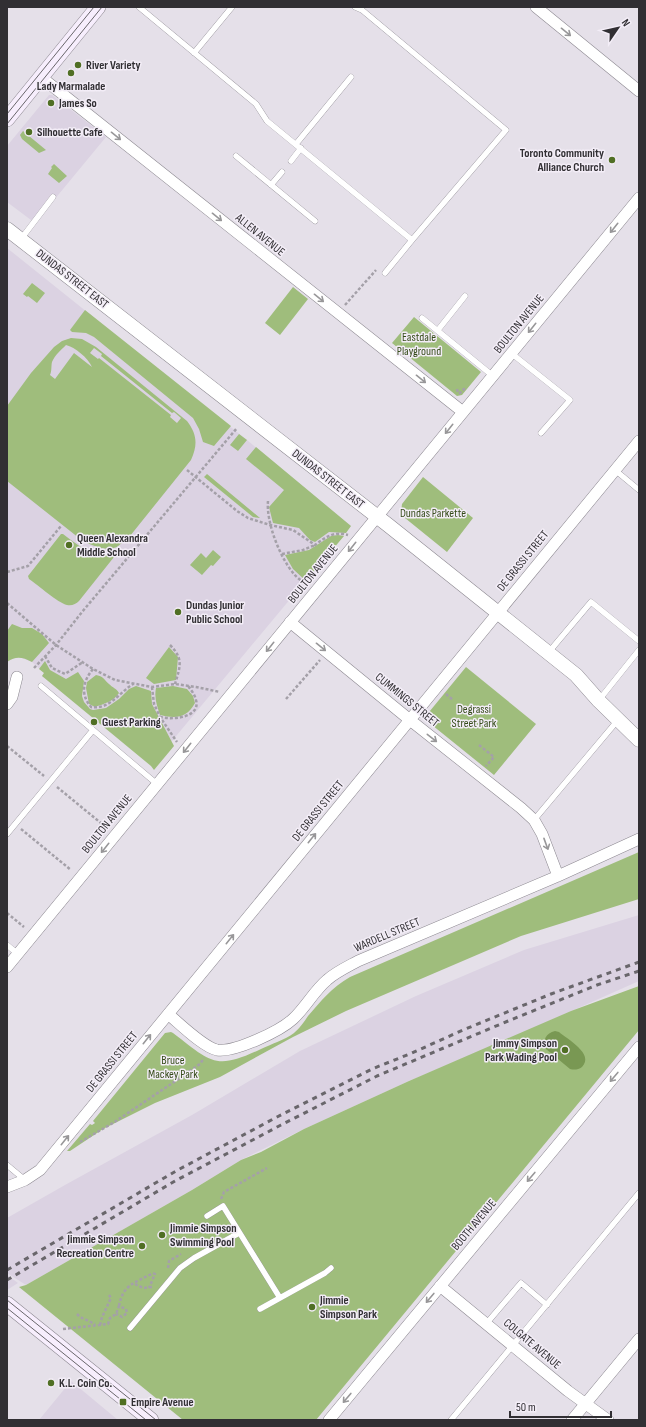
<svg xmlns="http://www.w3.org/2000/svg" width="646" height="1427" font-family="'Sofia Sans Condensed',sans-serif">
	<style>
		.built { fill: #dbd2e2 }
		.green { fill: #9fbd7c; fill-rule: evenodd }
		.water { fill: #799853 }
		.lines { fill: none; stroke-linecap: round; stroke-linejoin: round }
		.service-casing { stroke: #8c8890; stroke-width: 6 }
		.minor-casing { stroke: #8c8890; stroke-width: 12 }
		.tertiary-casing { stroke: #8c8890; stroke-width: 15 }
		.secondary-casing { stroke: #8c8890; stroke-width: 16 }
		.path { stroke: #a4a0a8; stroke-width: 2.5; stroke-dasharray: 3 2; stroke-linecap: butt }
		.service { stroke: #fff; stroke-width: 5.5 }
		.minor { stroke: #fff; stroke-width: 11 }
		.tertiary { stroke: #fff; stroke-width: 14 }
		.secondary { stroke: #f7eefd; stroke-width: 15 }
		.tram { stroke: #69666b; stroke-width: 1 }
		.rail { stroke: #69666b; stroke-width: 3; stroke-dasharray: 5 5; stroke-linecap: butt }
		.oneway { stroke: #989799 }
		.poi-dot { fill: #506f24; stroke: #f3edf7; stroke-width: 1.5 }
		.labels { text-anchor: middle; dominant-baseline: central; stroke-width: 3; stroke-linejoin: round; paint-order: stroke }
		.poi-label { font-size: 12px; font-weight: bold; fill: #312f33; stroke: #f3edf7; text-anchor: start }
		.street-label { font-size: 12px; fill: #312f33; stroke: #f3edf7 }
		.park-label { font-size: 12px; fill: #364c1a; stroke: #f3edf7 }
	</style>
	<rect width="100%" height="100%" fill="#e5e0e9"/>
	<path class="built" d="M49,95H52L106,137L35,223L7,202V146Z
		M7,248L247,440L351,526L172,741L92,716L42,676L44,673L32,662L19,657L14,658L7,662Z
		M639,915V981L504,1041L409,1081L304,1129L241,1160L192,1190L26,1285L7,1273V1218L65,1185L192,1115L300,1051L416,996L524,950Z
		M7,1275L18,1283L7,1290Z
		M71,1381L112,1415L118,1420H39Z"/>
	<path class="green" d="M23,131L46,150L39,153L22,139L20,135Z
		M54,164L67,176L59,183L48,174L52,168L51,167Z
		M32,283L45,293L37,303L28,296L27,297L23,294Z
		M293,287L308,299L280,335L265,323Z
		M85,310L231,426L214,446L203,442L199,429L193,418L94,337L86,333L72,332L70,330Z
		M414,317L481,372L462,395L457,396L392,343Z
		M71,338L82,339L96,347L187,421C197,434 198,445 191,460L130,536L117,547L110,549L100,548L84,542L7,481V406L31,373L54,347L62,341ZM66,345C75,347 88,358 92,367L74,353L55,379L50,375C52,371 51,366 52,362C55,355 61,350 66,345ZM94,348L102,354L101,356L172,413L174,412L181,418L177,423L170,417L171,415L99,358L98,359L90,353Z
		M239,434L247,440L238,451L230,445Z
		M256,447L351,526L346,533L329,532L315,542L310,540L299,528L273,523L269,507L284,490L246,459Z
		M207,474L260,518L253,517L204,477Z
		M423,477L473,518L447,552L405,518L401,512L402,504Z
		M61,534H63C83,549 89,555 115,555L114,557L79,601C76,604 72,606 67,605C58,603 38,585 29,579L28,576Z
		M338,535L344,536L306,581L293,569L285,555L309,550L331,536Z
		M213,550L221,557L213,566L211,565L202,575L190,565L201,553L206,558Z
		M12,624L22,628H32L42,634L49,643L32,662C22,657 16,656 7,662V631Z
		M169,647L178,657L176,680L154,684L146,678Z
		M45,661L50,670L66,679L78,672L84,681L82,696L84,702L90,709L93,710L106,708L119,699L129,689L136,686L151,691L152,704L174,746L154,770L151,766L42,676L44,673L39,669Z
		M466,667L536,724L494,775L427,721L425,717Z
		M96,675C105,677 103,679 109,684C113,688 116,688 119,693C114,701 104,704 95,707L89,704L86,688L87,682Z
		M173,686L187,689L193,696L195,703C187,718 176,719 160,715C157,706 154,698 156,688Z
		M639,852V899L521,936L346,1011L293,1037L220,1077L155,1103L103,1129L70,1151H67L90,1124L92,1125L95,1123L93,1121L165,1033L171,1032L173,1033C211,1062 215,1071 261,1049C271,1044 285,1040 294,1033C299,1029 304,1022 308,1016C322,1000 331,988 350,977Z
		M639,986V1030L316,1420H183L19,1287L26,1285L192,1190L241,1160L261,1152L304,1129L409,1081L571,1011Z"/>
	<path class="water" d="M555,1031L559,1032C567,1039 595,1054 582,1067C578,1070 574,1070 570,1069L546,1049C542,1040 546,1033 555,1031Z"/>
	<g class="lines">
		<defs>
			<path id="service" d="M139,7L256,104L267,121L412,240L506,130L362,10L355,7
				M194,53L232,7
				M296,144L351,77
				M236,156L315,221
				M291,161L301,148
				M271,185L282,172
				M21,239L53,197
				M385,273L412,240
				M422,318L493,376
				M438,330L465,296
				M511,353L570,400L541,433
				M615,470L639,490
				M548,653L591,602L639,641
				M41,686L157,784
				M599,700L639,650
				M534,820L618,720
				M7,834L93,730
				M7,945L18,954
				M7,1165L25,1180
				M207,1216L223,1206L280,1298
				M260,1309L325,1273L331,1268
				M486,1324L521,1283L547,1305
				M130,1328L180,1268L194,1258L239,1233
				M451,1420L639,1193"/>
			<path id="minor" d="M536,7L639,91
				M41,77L463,412
				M290,622L410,720L521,808L534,820L542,834L558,876
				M7,704L12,697L17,677
				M7,967L639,198
				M168,1014C179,1023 203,1047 217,1050C234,1053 280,1031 293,1019C305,1008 314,991 327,980C336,972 347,967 358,961L558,876L639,839
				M7,1187L25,1180L40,1170L639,441
				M440,1286L568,1391L608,1420
				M329,1420L639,1047
				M572,1420L639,1339"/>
			<path id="tertiary" d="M7,229L388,525L576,675L599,701L639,740"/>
			<path id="secondary" d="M7,119L98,7
				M7,1304L151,1420"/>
		</defs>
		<use href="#service" class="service-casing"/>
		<use href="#minor" class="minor-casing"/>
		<use href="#tertiary" class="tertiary-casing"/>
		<use href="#secondary" class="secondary-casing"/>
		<path class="path" d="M345,305L376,270
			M457,389L458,393H460L464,389L466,390
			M187,470L237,511L248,518L270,525L293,530L315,545C326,537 334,531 348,535
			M268,501C266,522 280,558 294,574C297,578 302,581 306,585
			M282,554L303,550L315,545
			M7,572L28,566L61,526
			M7,603L56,645L93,669L115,680L152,687L175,684L196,687L220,692
			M170,645C184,659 180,667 175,684
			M45,656L52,668L65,674L83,662
			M34,668L56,645L82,612L237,428
			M93,669C83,681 80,694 91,707C109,710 119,693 133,684
			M152,687L154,704L160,717L177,742
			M446,694L453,700
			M286,699L320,660
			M160,717C172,720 201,718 196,700C195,695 191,690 188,686
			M479,745L494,757L486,766
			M7,746L44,776
			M57,787L107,828
			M21,829L71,870
			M7,913L24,927
			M80,1142L113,1123L177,1080L200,1064L204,1058
			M221,1199L224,1192L267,1168
			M168,1268L169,1261L181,1254
			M135,1284L143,1288L152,1287
			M119,1306C123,1284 135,1283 153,1273L155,1274L149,1288
			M77,1314L80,1317L95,1324
			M100,1325L102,1317L111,1298L109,1295
			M63,1329L108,1324L110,1318L116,1314L119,1306L126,1309L127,1313L122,1317L116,1314"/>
		<use href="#service" class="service"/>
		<use href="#minor" class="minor"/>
		<use href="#tertiary" class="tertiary"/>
		<use href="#secondary" class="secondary"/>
		<path class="tram" d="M7,114L94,7
			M7,124L102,7
			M7,1300L156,1420
			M7,1308L146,1420"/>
		<path class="rail" d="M7,1270L176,1171L277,1117L372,1069L412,1053L463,1030L551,994L639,962
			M7,1280L175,1181L281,1125L377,1076L508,1021L597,985L639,971"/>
	</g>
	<defs><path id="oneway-shaft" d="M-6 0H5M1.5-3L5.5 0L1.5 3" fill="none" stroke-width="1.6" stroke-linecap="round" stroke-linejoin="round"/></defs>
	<g class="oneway">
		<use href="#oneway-shaft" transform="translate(566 32) rotate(39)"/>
		<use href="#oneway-shaft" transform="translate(116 136) rotate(39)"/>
		<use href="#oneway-shaft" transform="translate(217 217) rotate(39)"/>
		<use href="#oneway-shaft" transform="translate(614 228) rotate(129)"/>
		<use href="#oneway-shaft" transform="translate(319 298) rotate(39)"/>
		<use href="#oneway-shaft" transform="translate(532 328) rotate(129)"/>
		<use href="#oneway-shaft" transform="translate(421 379) rotate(39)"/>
		<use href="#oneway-shaft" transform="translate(449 429) rotate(129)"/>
		<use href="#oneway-shaft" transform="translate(352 547) rotate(129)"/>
		<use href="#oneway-shaft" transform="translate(270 647) rotate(129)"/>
		<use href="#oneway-shaft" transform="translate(321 647) rotate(39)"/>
		<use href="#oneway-shaft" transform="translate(432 738) rotate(38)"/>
		<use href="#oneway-shaft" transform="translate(187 748) rotate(129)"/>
		<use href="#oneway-shaft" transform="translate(312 838) rotate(-51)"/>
		<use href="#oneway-shaft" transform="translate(546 844) rotate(70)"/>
		<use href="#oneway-shaft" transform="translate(105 848) rotate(129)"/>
		<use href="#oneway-shaft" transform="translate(230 939) rotate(-51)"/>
		<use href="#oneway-shaft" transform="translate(147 1039) rotate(-51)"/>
		<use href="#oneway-shaft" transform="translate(614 1077) rotate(130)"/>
		<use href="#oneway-shaft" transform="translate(65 1140) rotate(-51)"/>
		<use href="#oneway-shaft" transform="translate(531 1177) rotate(130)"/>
		<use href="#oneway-shaft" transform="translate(430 1298) rotate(130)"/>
		<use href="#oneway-shaft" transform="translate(347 1398) rotate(130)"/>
	</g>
	<g class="poi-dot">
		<circle cx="78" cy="65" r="4"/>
		<circle cx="71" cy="73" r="4"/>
		<circle cx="51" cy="103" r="4"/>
		<circle cx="29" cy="132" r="4"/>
		<circle cx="612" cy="160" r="4"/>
		<circle cx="69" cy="545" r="4"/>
		<circle cx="178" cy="612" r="4"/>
		<circle cx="94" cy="722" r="4"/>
		<circle cx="565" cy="1050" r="4"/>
		<circle cx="162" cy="1235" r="4"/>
		<circle cx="142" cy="1246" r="4"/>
		<circle cx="312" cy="1307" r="4"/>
		<circle cx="51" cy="1383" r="4"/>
		<rect x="119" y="1398" width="8" height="8" rx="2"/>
	</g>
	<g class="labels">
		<g class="poi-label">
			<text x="86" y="65">River Variety</text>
			<text x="71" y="86" text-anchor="middle">Lady Marmalade</text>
			<text x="59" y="103">James So</text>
			<text x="37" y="132">Silhouette Cafe</text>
			<text x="604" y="153" text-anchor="end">Toronto Community<tspan x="604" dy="14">Alliance Church</tspan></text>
			<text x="77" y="538">Queen Alexandra<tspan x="77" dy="14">Middle School</tspan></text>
			<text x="186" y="605">Dundas Junior<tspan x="186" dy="14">Public School</tspan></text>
			<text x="102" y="722">Guest Parking</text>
			<text x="557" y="1043" text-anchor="end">Jimmy Simpson<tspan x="557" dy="14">Park Wading Pool</tspan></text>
			<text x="170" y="1228">Jimmie Simpson<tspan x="170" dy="14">Swimming Pool</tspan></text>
			<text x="134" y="1239" text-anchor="end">Jimmie Simpson<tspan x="134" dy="14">Recreation Centre</tspan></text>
			<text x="320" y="1300">Jimmie<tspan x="320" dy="14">Simpson Park</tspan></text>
			<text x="59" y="1383">K.L. Coin Co.</text>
			<text x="131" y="1402">Empire Avenue</text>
		</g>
		<g class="street-label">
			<text transform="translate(260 235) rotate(39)">ALLEN AVENUE</text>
			<text transform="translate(72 279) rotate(38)">DUNDAS STREET EAST</text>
			<text transform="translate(519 324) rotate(-51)">BOULTON AVENUE</text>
			<text transform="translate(328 479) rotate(38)">DUNDAS STREET EAST</text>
			<text transform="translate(523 561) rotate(-51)">DE GRASSI STREET</text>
			<text transform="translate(313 574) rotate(-51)">BOULTON AVENUE</text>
			<text transform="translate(407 700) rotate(39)">CUMMINGS STREET</text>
			<text transform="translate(318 811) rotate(-51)">DE GRASSI STREET</text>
			<text transform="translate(107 824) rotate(-51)">BOULTON AVENUE</text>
			<text transform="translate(387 935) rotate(-23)">WARDELL STREET</text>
			<text transform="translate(112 1062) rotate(-51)">DE GRASSI STREET</text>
			<text transform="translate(474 1225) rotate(-50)">BOOTH AVENUE</text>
			<text transform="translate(532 1344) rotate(40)">COLGATE AVENUE</text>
		</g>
		<g class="park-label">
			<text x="419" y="337">Eastdale<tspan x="419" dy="14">Playground</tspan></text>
			<text x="433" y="513">Dundas Parkette</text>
			<text x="474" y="709">Degrassi<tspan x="474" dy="14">Street Park</tspan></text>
			<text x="173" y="1060">Bruce<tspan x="173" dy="14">Mackey Park</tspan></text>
		</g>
	</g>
	<rect width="646" height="1427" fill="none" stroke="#312f33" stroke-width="16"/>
	<g transform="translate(618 28) rotate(56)" stroke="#f3edf7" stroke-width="3" paint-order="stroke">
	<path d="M0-3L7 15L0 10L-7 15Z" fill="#312f33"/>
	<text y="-6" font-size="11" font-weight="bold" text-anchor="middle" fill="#312f33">N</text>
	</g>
	<path d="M510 1411v6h101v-6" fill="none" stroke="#312f33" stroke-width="2"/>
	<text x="516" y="1411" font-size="12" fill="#312f33" stroke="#f3edf7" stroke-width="3" paint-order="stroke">50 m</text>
</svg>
